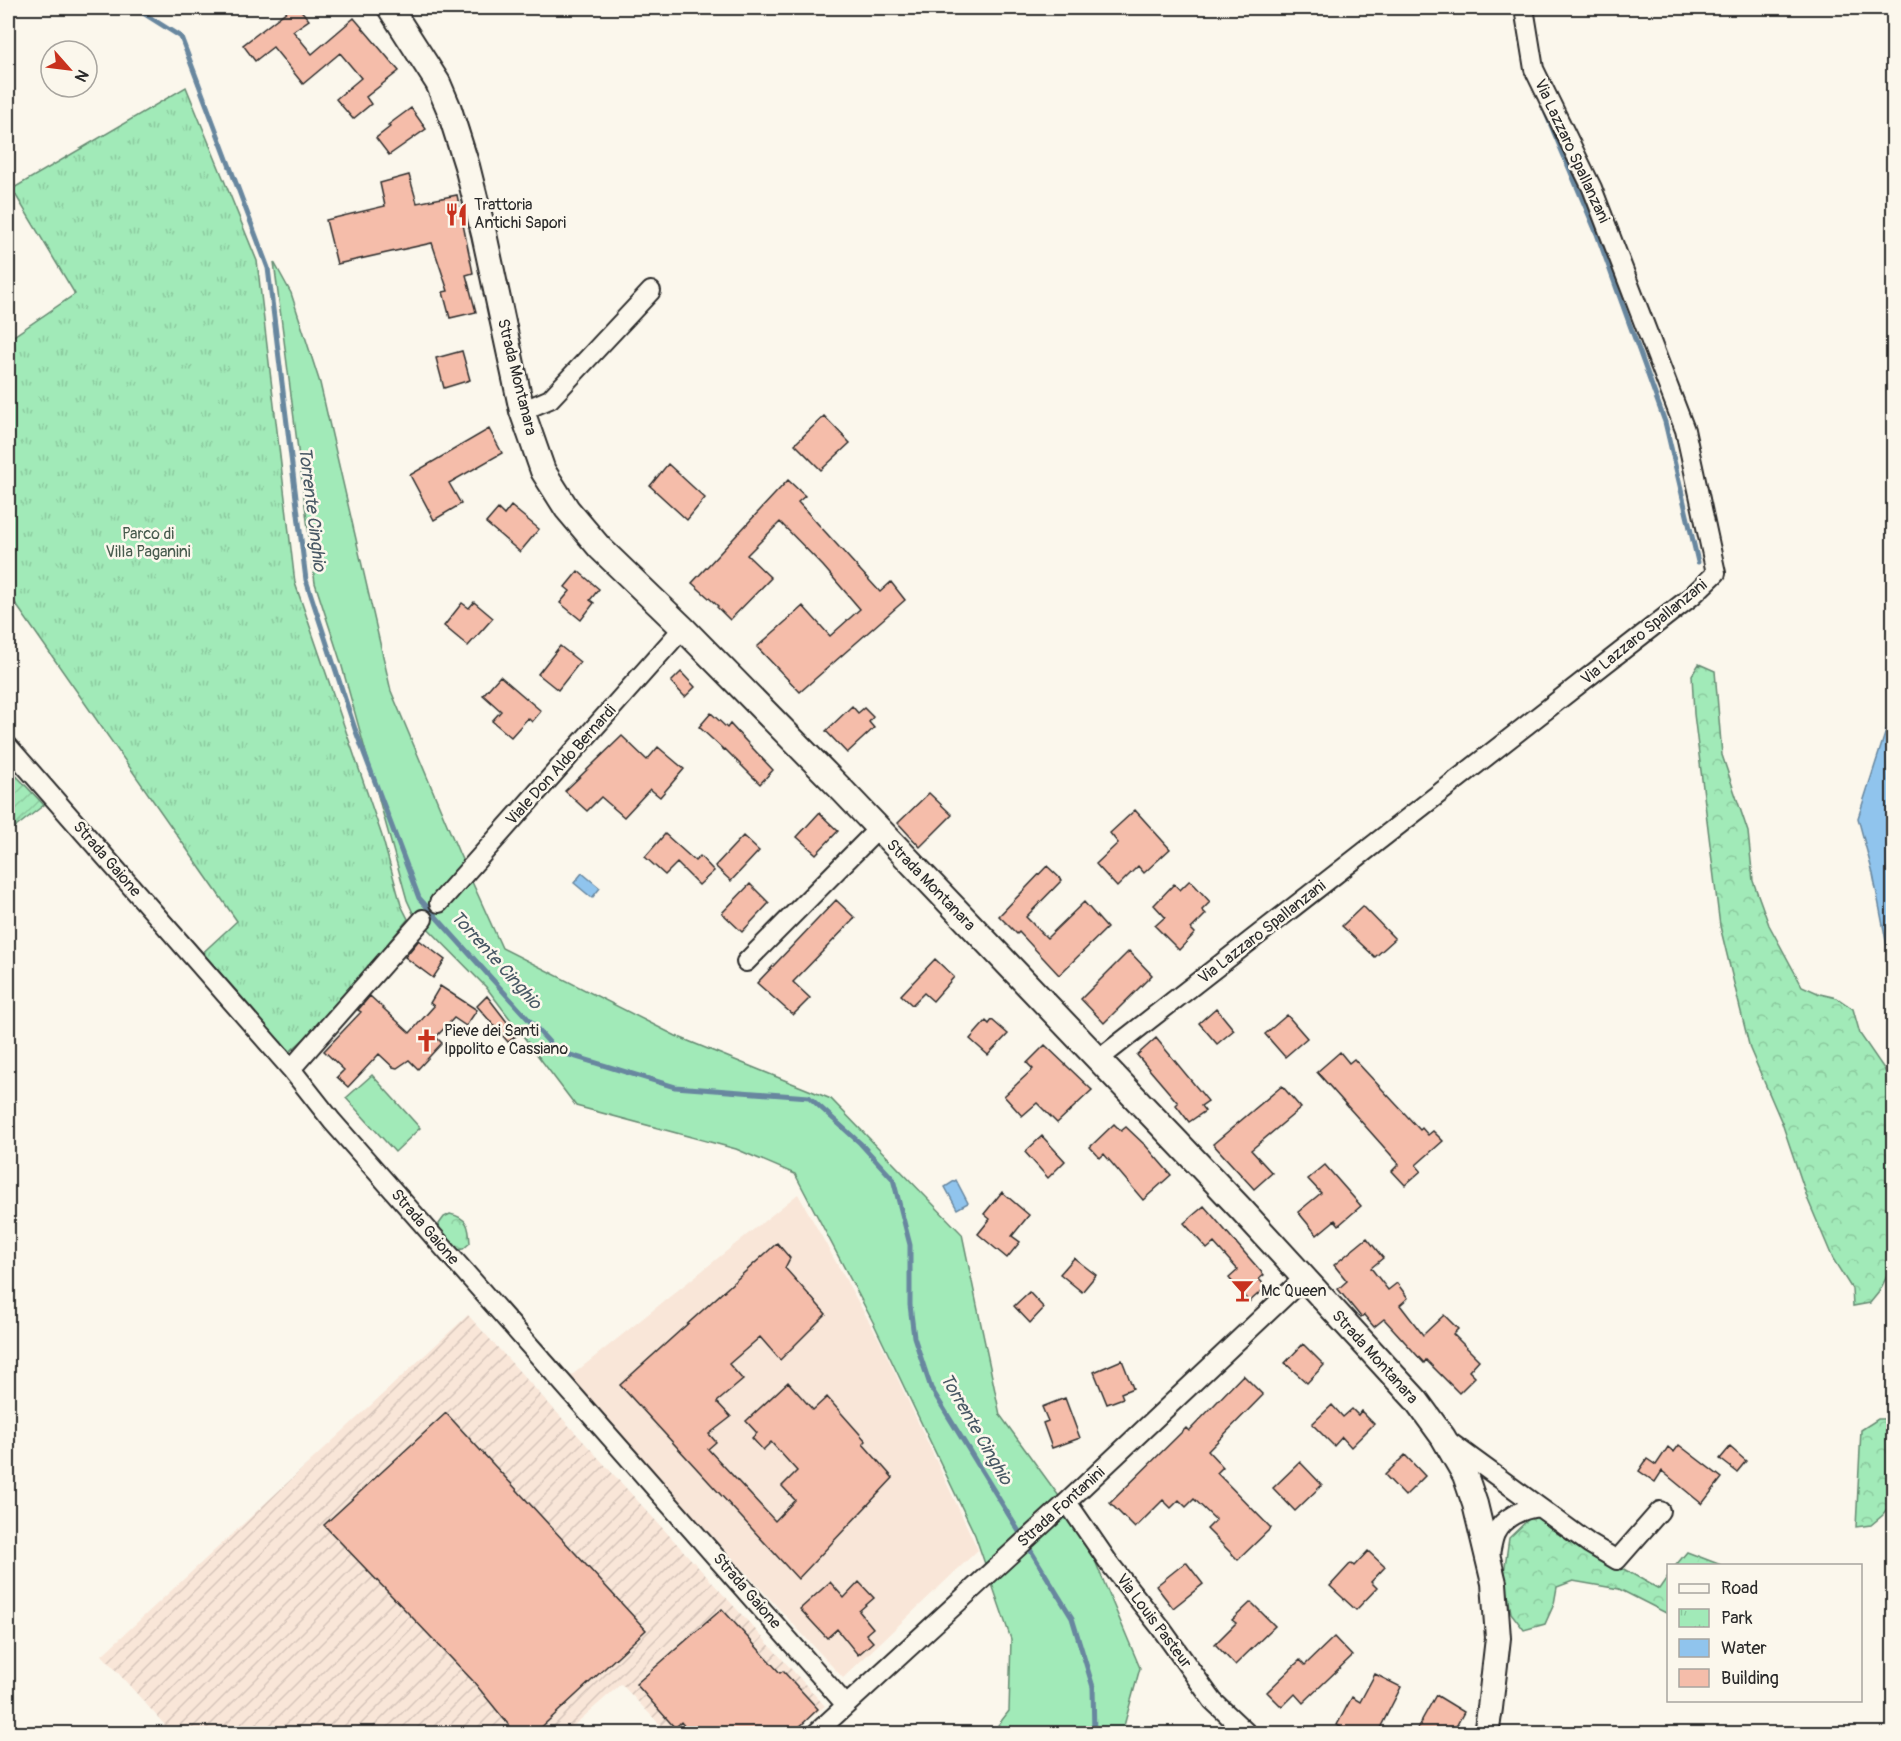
<svg xmlns="http://www.w3.org/2000/svg" width="1901" height="1741" font-family="Pangolin,sans-serif">
	<style>
		.built { fill: #f9e6d8 }
		.industrial { fill: url(#industrial-furrows) }
		.grass { fill: #a1eab8; stroke: #668a72; stroke-width: 1.5 }
		.forest { fill: url(#forest-crowns); stroke: #668a72; stroke-width: 1.5 }
		.park { fill: url(#park-tufts); stroke: #668a72; stroke-width: 1.5 }
		.garden { fill: url(#garden-furrows); stroke: #668a72; stroke-width: 1.5 }
		.water { fill: #90c4ed; stroke: #68879f; stroke-width: 1.5 }
		.lines { fill: none; stroke-linecap: round; stroke-linejoin: round }
		.stream { stroke: #68879f; stroke-width: 5 }
		.building { fill: #f5bdaa; stroke: #2b2b2b; stroke-width: 1.5 }
		.street-casing { stroke: #2b2b2b; stroke-width: 22 }
		.secondary-casing { stroke: #2b2b2b; stroke-width: 28 }
		.street { stroke: #fbf7ec; stroke-width: 18 }
		.secondary { stroke: #fbf7ec; stroke-width: 24 }
		.labels { text-anchor: middle; dominant-baseline: central; stroke-width: 5; stroke-linejoin: round; paint-order: stroke }
		.street-label { font-size: 16px; fill: #2b2b2b; stroke: #fbf7ec }
		.poi-label { font-size: 16px; fill: #2b2b2b; stroke: #fbf7ec; text-anchor: start }
		.park-label { font-size: 16px; fill: #485b4e; stroke: #fbf7ec }
		.water-label { font-size: 18px; font-style: italic; fill: #495965; stroke: #fbf7ec }
	</style>
	<defs>
		<pattern id="industrial-furrows" width="10" height="10" patternUnits="userSpaceOnUse" patternTransform="scale(1.5)"><rect width="10" height="10" fill="#f9e6d8"/><path d="M-1 1l2-2M0 10L10 0M9 11l2-2" fill="none" stroke="#d6c5ba"/></pattern>
		<pattern id="forest-crowns" width="20" height="18" patternUnits="userSpaceOnUse" patternTransform="scale(1.5)"><rect width="20" height="18" fill="#a1eab8"/><path d="M2 6a3 3 0 1 1 6 0M12 15a3 3 0 1 1 6 0" fill="none" stroke="#8bc99e"/></pattern>
		<pattern id="park-tufts" width="24" height="20" patternUnits="userSpaceOnUse" patternTransform="scale(1.5)"><rect width="24" height="20" fill="#a1eab8"/><path d="M3 7l-1-3M5 7V3M7 7l1-3M15 17l-1-3M17 17v-4M19 17l1-3" fill="none" stroke="#8bc99e"/></pattern>
		<pattern id="garden-furrows" width="10" height="10" patternUnits="userSpaceOnUse" patternTransform="scale(1.5)"><rect width="10" height="10" fill="#a1eab8"/><path d="M-1 1l2-2M0 10L10 0M9 11l2-2" fill="none" stroke="#8bc99e"/></pattern>
	</defs>
	<rect width="100%" height="100%" fill="#fbf7ec"/>
	<filter id="ink" filterUnits="userSpaceOnUse"><feTurbulence type="fractalNoise" baseFrequency=".0167" numOctaves="2"/><feDisplacementMap in="SourceGraphic" scale="12" xChannelSelector="R" yChannelSelector="G"/><feConvolveMatrix kernelMatrix="1 2 1 2 8 2 1 2 1" color-interpolation-filters="sRGB"/></filter>
	<g filter="url(#ink)">
		<path class="built" d="M798,1194L880,1341L978,1550L843,1678L567,1379Z"/>
		<path class="industrial" d="M468,1315L825,1706L791,1733H668L621,1684L565,1733H172L102,1655Z"/>
		<path class="grass" d="M274,262L291,293L320,383L391,691L459,853L502,948L676,1036L831,1099L962,1234L1000,1415L1080,1525L1140,1668L1122,1733H992L1009,1711L1011,1639L975,1535L873,1322L795,1174L736,1149L576,1106L486,987L413,913L407,900L341,663L315,583Z
			M372,1075L420,1128L395,1152L346,1098Z"/>
		<path class="forest" d="M1699,664L1715,671L1722,755L1748,832L1753,881L1769,925L1802,986L1820,994L1837,998L1853,1009L1860,1034L1887,1073L1893,1087V1264L1879,1292L1870,1303L1853,1306L1852,1289L1833,1259L1808,1200L1782,1123L1750,1049L1720,926L1694,714L1692,675Z
			M450,1214C468,1218 469,1226 470,1243L463,1249L456,1250L440,1234L439,1224L444,1217Z
			M1878,1419H1893V1502L1883,1515L1871,1525L1856,1527L1861,1430Z
			M1532,1516L1551,1522L1581,1545L1659,1589L1668,1576V1614L1619,1589L1573,1581L1557,1587L1554,1604L1545,1624L1524,1630L1511,1613L1504,1573L1509,1538Z
			M1687,1552L1721,1565H1676Z"/>
		<path class="park" d="M186,87L257,261L295,583L382,836L401,905L408,919L325,1020L285,1056L197,958L237,921L8,593V340L75,294L12,189Z"/>
		<path class="garden" d="M8,767L44,805L8,833Z"/>
		<path class="water" d="M1893,709V977L1873,874L1858,818Z
			M582,873L600,888L592,898L574,883Z
			M956,1180L968,1203L957,1209L945,1187Z"/>
		<g class="lines">
			<path class="stream" d="M135,8L181,37L268,268L306,580L355,729L419,898L557,1051L675,1087L809,1097L860,1143L893,1179L910,1245V1305L914,1337L931,1388L1072,1618L1093,1687L1094,1734
				M1542,104L1597,234L1665,422L1698,562"/>
		</g>
		<path class="building" d="M291,8H299L309,20L293,31L312,54L354,18L399,71L366,97L371,104L353,119L336,99L361,78L340,53L303,84L273,47L255,61L243,45Z
			M411,108L426,129L389,155L376,138L390,127L388,125Z
			M409,175L417,203L457,195L473,273L466,275L476,312L450,318L443,292L448,291L432,243L337,264L326,220L385,206L380,183Z
			M462,351L470,380L444,388L436,358Z
			M824,416L850,443L821,470L795,444Z
			M489,429L502,453L449,483L461,504L434,520L410,475Z
			M668,464L705,498L687,520L650,486Z
			M788,480L805,496L798,502L880,592L891,582L905,600L800,692L757,647L803,606L830,636L860,609L823,566L780,522L747,555L771,578L730,620L717,607L718,606L692,583Z
			M511,506L539,529L520,552L486,523L498,509L504,515Z
			M578,571L599,589L590,600L594,603L581,620L560,603L570,591L565,587Z
			M474,602L493,618L468,646L444,626L462,603L469,608Z
			M560,646L580,662L558,690L538,674Z
			M681,672L695,687L685,697L671,682Z
			M500,676L541,711L532,722L528,718L511,737L492,721L501,711L483,695Z
			M852,706L858,713L864,708L873,717L869,722L874,728L847,753L826,731Z
			M711,713L727,728L730,724L773,770L760,784L725,749L724,750L699,727Z
			M622,736L647,760L658,747L684,769L660,797L650,789L624,817L601,797L587,811L565,791Z
			M929,793L952,815L920,847L898,823Z
			M1135,810L1170,849L1144,873L1138,866L1117,887L1096,864L1118,843L1110,833Z
			M819,813L838,831L816,854L797,837Z
			M665,834L695,861L700,856L714,871L699,885L677,863L665,875L645,857Z
			M743,836L759,851L731,881L715,866Z
			M1047,866L1062,880L1026,917L1047,938L1084,902L1107,928L1059,975L1019,932L1017,934L999,916Z
			M1190,880L1210,902L1202,910L1206,914L1191,929L1195,933L1179,950L1155,926L1165,917L1154,905L1174,884L1180,890Z
			M750,884L769,903L742,932L722,913Z
			M836,900L855,918L793,982L810,998L793,1015L757,983Z
			M1363,906L1395,939L1375,957L1342,926Z
			M419,940L445,960L433,978L405,957Z
			M1129,951L1152,975L1104,1023L1081,999Z
			M935,959L954,977L933,1001L924,993L912,1005L901,995Z
			M440,986L477,1010L466,1026L454,1018L436,1037L442,1043L418,1069L409,1060L397,1068L393,1067L379,1054L348,1087L337,1077L344,1070L324,1051L361,1012L358,1010L370,996L410,1033L434,1006L430,1003Z
			M487,996L517,1035L508,1042L477,1006Z
			M1216,1008L1234,1030L1217,1044L1199,1023Z
			M1287,1015L1307,1038L1285,1057L1265,1034Z
			M992,1020L1008,1034L988,1055L970,1039L986,1021L989,1024Z
			M1156,1038L1208,1101L1201,1106L1205,1111L1189,1122L1176,1105L1178,1103L1137,1055Z
			M1045,1045L1092,1090L1057,1123L1037,1103L1022,1116L1004,1096L1033,1069L1027,1063Z
			M1340,1052L1349,1063L1354,1059L1420,1130L1422,1128L1428,1135L1433,1131L1443,1141L1416,1165L1421,1171L1405,1185L1392,1171L1399,1164L1317,1072Z
			M1282,1086L1301,1108L1251,1150L1272,1173L1254,1189L1213,1144Z
			M1114,1124L1121,1131L1126,1127L1146,1146L1171,1175L1143,1200L1104,1154L1100,1158L1090,1147Z
			M1042,1136L1065,1161L1048,1178L1025,1152Z
			M1325,1165L1361,1206L1339,1225L1335,1220L1317,1235L1298,1212L1321,1193L1308,1179Z
			M1002,1192L1029,1215L1012,1236L1020,1242L1007,1258L978,1234L990,1219L984,1214Z
			M1204,1206L1264,1275L1259,1279L1266,1287L1249,1302L1229,1278L1238,1270L1214,1243L1207,1249L1184,1223Z
			M1367,1238L1383,1258L1371,1268L1388,1290L1397,1283L1408,1298L1400,1305L1423,1335L1444,1315L1458,1329L1453,1334L1479,1360L1469,1371L1475,1377L1459,1393L1426,1360L1424,1363L1384,1319L1374,1327L1364,1315L1361,1317L1338,1289L1347,1281L1334,1265Z
			M777,1243L790,1258L785,1268L826,1314L780,1360L760,1337L729,1364L743,1380L717,1402L731,1417L709,1434L716,1442L708,1449L775,1521L795,1500L782,1486L797,1471L771,1442L763,1450L752,1438L757,1433L746,1421L788,1382L813,1410L827,1397L866,1441L863,1444L893,1478L798,1579L620,1385Z
			M1074,1258L1096,1275L1082,1292L1060,1274Z
			M1029,1292L1044,1308L1030,1323L1014,1306Z
			M1303,1344L1324,1365L1307,1383L1285,1363Z
			M1122,1360L1133,1388L1121,1393L1123,1398L1107,1404L1094,1372Z
			M1243,1375L1263,1395L1208,1451L1223,1467L1217,1473L1271,1528L1238,1560L1207,1529L1216,1520L1194,1499L1186,1507L1179,1500L1171,1508L1163,1500L1135,1528L1110,1503L1186,1428L1189,1431Z
			M1065,1398L1080,1438L1052,1448L1043,1423L1048,1421L1042,1407Z
			M1332,1405L1343,1417L1352,1409L1358,1415L1361,1411L1374,1424L1351,1447L1342,1437L1334,1446L1312,1424Z
			M446,1413L646,1630L534,1734H516L473,1681L324,1525Z
			M1679,1445L1722,1478L1702,1504L1662,1471L1655,1482L1639,1471L1647,1459L1656,1465L1668,1447L1674,1452Z
			M1730,1447L1746,1461L1737,1472L1720,1459Z
			M1405,1455L1425,1476L1405,1496L1385,1475Z
			M1300,1462L1322,1485L1295,1511L1273,1488Z
			M1368,1551L1385,1567L1371,1582L1377,1588L1356,1610L1330,1586L1351,1563L1354,1566Z
			M1186,1562L1203,1584L1173,1608L1156,1586Z
			M830,1582L844,1598L859,1582L874,1598L859,1611L873,1628L866,1634L873,1642L858,1655L837,1629L827,1638L800,1609Z
			M1251,1602L1275,1626L1235,1665L1215,1644L1236,1623L1232,1620Z
			M722,1609L780,1673L783,1671L818,1709L792,1734H691L681,1722L675,1728L636,1684Z
			M1334,1637L1352,1656L1303,1703L1295,1694L1282,1707L1267,1692L1300,1660L1305,1665Z
			M1375,1674L1401,1687L1377,1734H1353L1337,1725L1352,1697L1360,1702Z
			M1436,1695L1464,1712L1452,1734H1414Z"/>
		<g class="lines">
			<defs>
				<path id="street" d="M522,411L550,399L651,291
					M8,746L291,1069L332,1121L846,1705
					M439,903L683,628
					M746,962L878,829
					M1099,1059L1692,596L1716,573L1685,430L1592,188L1534,69L1524,8
					M291,1069L423,919
					M1447,1440L1590,1544L1617,1560L1660,1511
					M1067,1502L1109,1563L1160,1627L1213,1701L1248,1734
					M1489,1558C1491,1551 1492,1541 1495,1534C1503,1517 1522,1509 1539,1507
					M815,1734L1067,1502L1304,1278"/>
				<path id="secondary" d="M390,8L438,83L449,109L467,166L484,234L522,411L543,471L567,509L600,548L683,628L843,791L1241,1209L1416,1400L1443,1437L1465,1475L1475,1504L1494,1583L1498,1638L1490,1708L1486,1734"/>
			</defs>
			<use href="#street" class="street-casing"/>
			<use href="#secondary" class="secondary-casing"/>
			<use href="#street" class="street"/>
			<use href="#secondary" class="secondary"/>
		</g>
	</g>
	<defs>
		<symbol id="restaurant-bare" viewBox="-9 -9 18 18"><path d="M-5-6h1v4h1v-4h1v4h1v-4h1v5L-1.5 .5V6h-2V.5L-5-1ZM5-6V6H3V1.5H1.5Q1.5-4 5-6Z" fill="#c8321e" stroke="#fbf7ec" stroke-width="2.5" paint-order="stroke"/></symbol>
		<symbol id="church-bare" viewBox="-9 -9 18 18"><path d="M-1.2-6h2.4v3.5h3.3v2.4h-3.3V6h-2.4V-.1h-3.3v-2.4h3.3Z" fill="#c8321e" stroke="#fbf7ec" stroke-width="2.5" paint-order="stroke"/></symbol>
		<symbol id="bar-bare" viewBox="-9 -9 18 18"><path d="M-6-5H6L.8 .8V4.5H3.5V6h-7V4.5H-.8V.8Z" fill="#c8321e" stroke="#fbf7ec" stroke-width="2.5" paint-order="stroke"/></symbol>
	</defs>
	<g fill-rule="evenodd">
		<use href="#restaurant-bare" x="440" y="198" width="33" height="33"/>
		<use href="#church-bare" x="410" y="1024" width="33" height="33"/>
		<use href="#bar-bare" x="1226" y="1274" width="33" height="33"/>
	</g>
	<g class="labels">
		<g class="street-label">
			<text transform="translate(1572 151) rotate(65)">Via Lazzaro Spallanzani</text>
			<text transform="translate(517 377) rotate(76)">Strada Montanara</text>
			<text transform="translate(1644 632) rotate(-39)">Via Lazzaro Spallanzani</text>
			<text transform="translate(561 765) rotate(-48)">Viale Don Aldo Bernardi</text>
			<text transform="translate(107 859) rotate(49)">Strada Gaione</text>
			<text transform="translate(931 885) rotate(46)">Strada Montanara</text>
			<text transform="translate(1262 932) rotate(-38)">Via Lazzaro Spallanzani</text>
			<text transform="translate(425 1227) rotate(49)">Strada Gaione</text>
			<text transform="translate(1375 1357) rotate(48)">Strada Montanara</text>
			<text transform="translate(1061 1507) rotate(-42)">Strada Fontanini</text>
			<text transform="translate(747 1591) rotate(49)">Strada Gaione</text>
			<text transform="translate(1154 1621) rotate(53)">Via Louis Pasteur</text>
		</g>
		<g class="poi-label">
			<text x="474" y="205">Trattoria<tspan x="474" dy="18">Antichi Sapori</tspan></text>
			<text x="444" y="1031">Pieve dei Santi<tspan x="444" dy="18">Ippolito e Cassiano</tspan></text>
			<text x="1261" y="1291">Mc Queen</text>
		</g>
		<g class="park-label">
			<text x="148" y="534">Parco di<tspan x="148" dy="18">Villa Paganini</tspan></text>
		</g>
		<g class="water-label">
			<text transform="translate(312 509) rotate(83)">Torrente Cinghio</text>
			<text transform="translate(496 960) rotate(48)">Torrente Cinghio</text>
			<text transform="translate(976 1429) rotate(60)">Torrente Cinghio</text>
		</g>
	</g>
	<rect width="1901" height="1741" fill="none" stroke="#fbf7ec" stroke-width="30"/>
	<rect x="15" y="15" width="1871" height="1711" fill="none" stroke="#2b2b2b" stroke-width="2" filter="url(#ink)"/>
	<rect x="1667" y="1564" width="195" height="138" fill="#fbf7ec" stroke="#a8a59f" stroke-width="1.5"/>
	<rect x="1679" y="1584" width="30" height="9" fill="#fbf7ec" stroke="#a8a59f" stroke-width="1.5"/>
	<text x="1721" y="1594" font-size="18" fill="#2b2b2b">Road</text>
	<rect x="1679" y="1609" width="30" height="18" fill="url(#park-tufts)" stroke="#a8a59f" stroke-width="1.5"/>
	<text x="1721" y="1624" font-size="18" fill="#2b2b2b">Park</text>
	<rect x="1679" y="1639" width="30" height="18" fill="#90c4ed" stroke="#a8a59f" stroke-width="1.5"/>
	<text x="1721" y="1654" font-size="18" fill="#2b2b2b">Water</text>
	<rect x="1679" y="1669" width="30" height="18" fill="#f5bdaa" stroke="#a8a59f" stroke-width="1.5"/>
	<text x="1721" y="1684" font-size="18" fill="#2b2b2b">Building</text>
	<g transform="translate(69 69) rotate(118)"><circle r="28" fill="#fbf7ec" stroke="#a8a59f" stroke-width="1.5"/>
	<path d="M0-4.5L10 22L0 15L-10 22Z" fill="#c8321e"/>
	<text y="-9" font-size="16" font-weight="bold" text-anchor="middle" fill="#2b2b2b">N</text>
	</g>
</svg>
